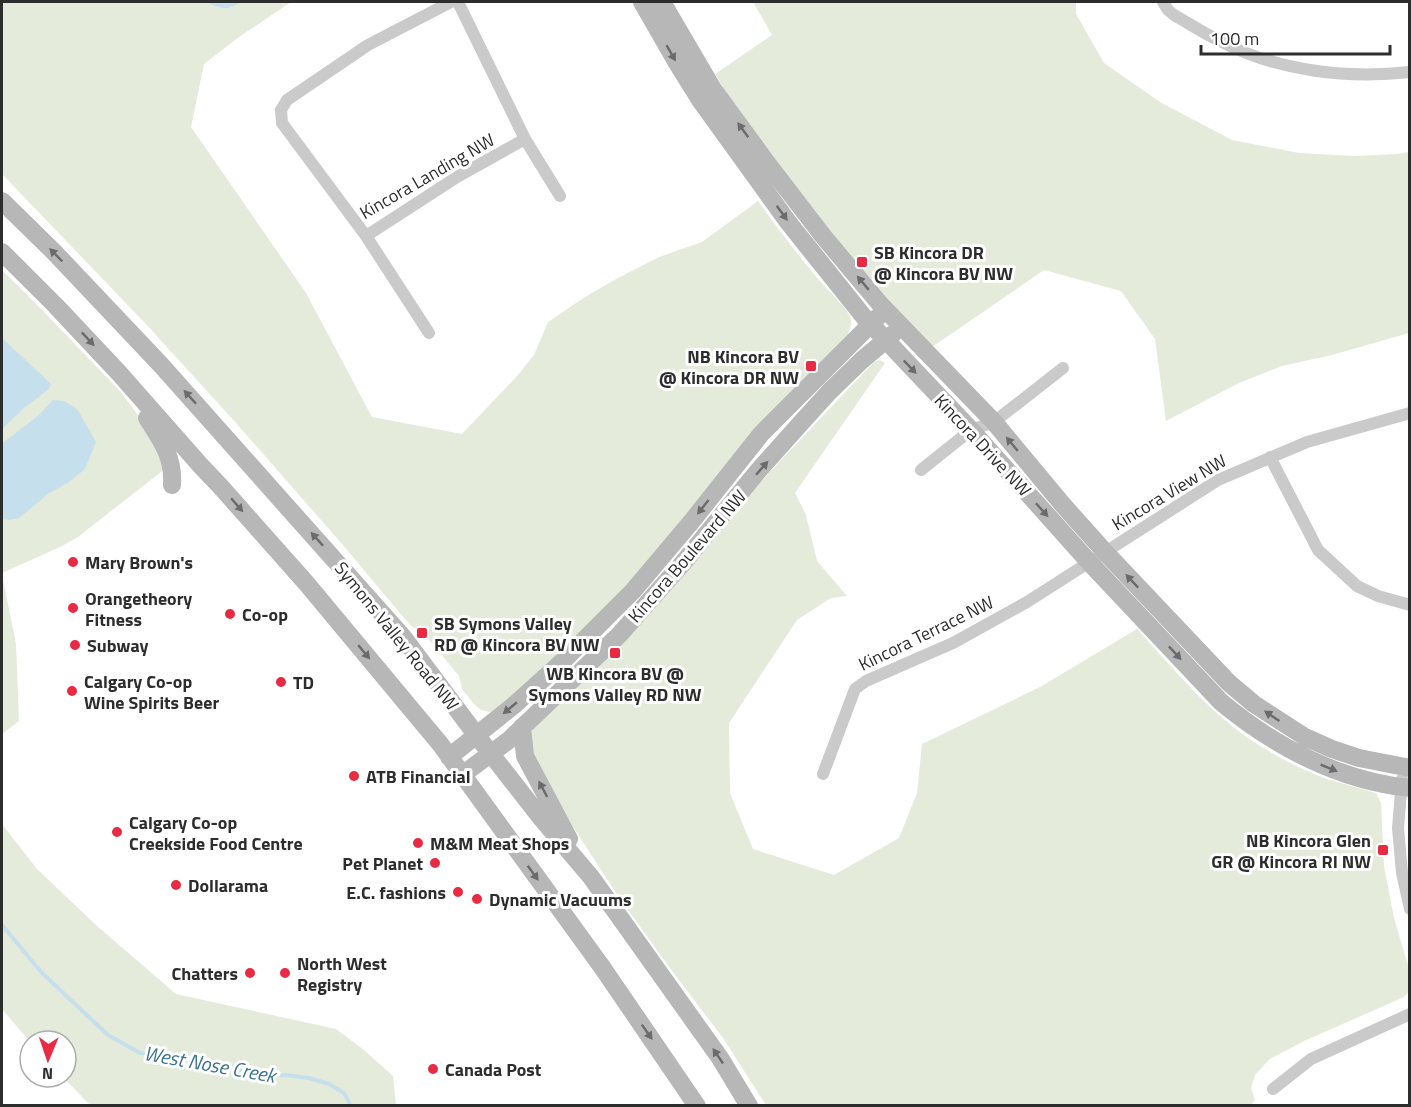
<svg xmlns="http://www.w3.org/2000/svg" width="1411" height="1107" font-family="'Titillium Web',sans-serif">
	<style>
		.green { fill: #e4ebda }
		.water { fill: #c5dfec }
		.lines { fill: none; stroke-linecap: round; stroke-linejoin: round }
		.stream { stroke: #c5dfec; stroke-width: 4 }
		.street { stroke: #cacaca; stroke-width: 12 }
		.secondary { stroke: #b7b7b7; stroke-width: 18 }
		.oneway { fill: #6b6b6b }
		.poi-dot { fill: #e82a43; stroke: #fff; stroke-width: 2 }
		.labels { text-anchor: middle; dominant-baseline: central; stroke-width: 6; stroke-linejoin: round; paint-order: stroke }
		.street-label { font-size: 18px; fill: #2d2d2d; stroke: #fff }
		.poi-label { font-size: 18px; font-weight: bold; fill: #2d2d2d; stroke: #fff; text-anchor: start }
		.water-label { font-size: 20px; font-style: italic; fill: #3a7390; stroke: #fff }
	</style>
	<rect width="100%" height="100%" fill="#fff"/>
	<path class="green" d="M2,2H291L239,37L204,64L191,127L306,293L372,417L462,434L517,376L534,355L548,322L585,297L616,279L659,257L702,242L758,201C777,227 797,254 818,279C825,287 849,310 851,319C852,324 849,332 847,337L601,617L504,709L490,712L481,710L474,704L462,689L459,676L425,635L410,625L342,544L236,423L144,322L2,174Z
		M753,2H1076V14L1104,63L1160,102L1232,140L1299,153L1354,156L1397,154L1409,152V333L1332,355L1282,366L1239,383L1166,421L1155,339L1121,291L1044,270L932,347L869,281L813,215L729,97L715,74L772,35Z
		M2,270L47,315L119,390L151,432L166,468L78,537L60,547L2,573Z
		M879,360L885,363L795,493L806,515L817,561L847,596L831,598L797,620L729,723L730,793L753,849L834,875L899,838L917,793L922,744L1040,687L1137,629C1174,669 1210,714 1257,744C1279,758 1303,770 1327,779C1343,784 1360,788 1376,793L1381,803L1384,866L1394,918L1409,969V991L1404,997L1304,1041L1270,1059L1255,1075L1251,1088L1255,1100L1251,1105H766L723,1038L669,967L618,896L557,802L535,761L530,742L532,731L538,722L780,461L874,362Z
		M2,574L16,644L19,721L2,734Z
		M2,824L37,869L97,926L176,994L336,1029L364,1050L393,1076L396,1105H90L63,1077H66V1041L30,1042L2,1009Z"/>
	<path class="water" d="M207,2H240C229,11 219,9 207,2Z
		M2,338L51,384L48,390L25,407L2,429Z
		M53,400L64,401L77,409L96,442L85,469L69,482L48,494L19,518L8,520L2,518V442H4L39,415Z"/>
	<g class="lines">
		<path class="stream" d="M2,925L42,973L108,1035L140,1053L202,1059L224,1064L244,1072L267,1076L285,1075L309,1078L329,1084L344,1093L351,1106"/>
		<path class="street" d="M451,2L368,45L287,100L281,110L282,123L366,236L457,177L525,139
			M458,2L525,139L560,196
			M1163,2L1168,10L1174,15C1190,24 1205,34 1222,42C1278,71 1347,79 1410,72
			M366,236L429,333
			M1270,457L1318,550L1357,586L1378,596L1410,605
			M921,470L971,430L994,422L1063,368
			M823,774L855,689L866,681L953,643L1027,602L1218,480L1307,442L1410,413
			M1402,779L1398,828L1402,873L1410,909
			M1273,1089L1311,1059L1410,1014"/>
		<path class="secondary" d="M642,2L677,63L700,100L788,222L864,317L971,430L1089,562L1221,702C1274,746 1339,781 1410,788
			M662,2L713,89L767,163L823,236L880,304L994,422L1063,505L1105,552L1229,683L1254,704L1305,737L1332,749L1359,758L1410,768
			M2,201L55,253L161,365L403,637L477,736L541,818L591,877L720,1058L749,1106
			M2,252L56,306L119,373L201,466L221,487L307,584L441,745L602,967L697,1106
			M147,418C161,440 174,457 172,485
			M522,727L525,756L569,839
			M449,757L513,706L562,662L633,591L692,521L761,434L878,317
			M462,775L509,740L619,635L682,564L758,471L800,424L829,392L862,360L893,334"/>
	</g>
	<defs><path id="oneway-solid" d="M-6-.8H1V-3.2L6.5 0L1 3.2V.8H-6Z" transform="scale(1.5)"/></defs>
	<g class="oneway">
		<use href="#oneway-solid" transform="translate(671 53) rotate(60)"/>
		<use href="#oneway-solid" transform="translate(743 130) rotate(-126)"/>
		<use href="#oneway-solid" transform="translate(782 213) rotate(54)"/>
		<use href="#oneway-solid" transform="translate(56 255) rotate(-135)"/>
		<use href="#oneway-solid" transform="translate(863 283) rotate(-130)"/>
		<use href="#oneway-solid" transform="translate(88 339) rotate(47)"/>
		<use href="#oneway-solid" transform="translate(910 367) rotate(46)"/>
		<use href="#oneway-solid" transform="translate(190 397) rotate(-132)"/>
		<use href="#oneway-solid" transform="translate(1012 444) rotate(-130)"/>
		<use href="#oneway-solid" transform="translate(762 468) rotate(-49)"/>
		<use href="#oneway-solid" transform="translate(237 505) rotate(49)"/>
		<use href="#oneway-solid" transform="translate(703 507) rotate(128)"/>
		<use href="#oneway-solid" transform="translate(1042 510) rotate(48)"/>
		<use href="#oneway-solid" transform="translate(317 539) rotate(-132)"/>
		<use href="#oneway-solid" transform="translate(1132 581) rotate(-133)"/>
		<use href="#oneway-solid" transform="translate(364 652) rotate(50)"/>
		<use href="#oneway-solid" transform="translate(1175 653) rotate(47)"/>
		<use href="#oneway-solid" transform="translate(510 708) rotate(140)"/>
		<use href="#oneway-solid" transform="translate(1272 716) rotate(-146)"/>
		<use href="#oneway-solid" transform="translate(1329 768) rotate(22)"/>
		<use href="#oneway-solid" transform="translate(543 789) rotate(-118)"/>
		<use href="#oneway-solid" transform="translate(533 873) rotate(54)"/>
		<use href="#oneway-solid" transform="translate(647 1032) rotate(55)"/>
		<use href="#oneway-solid" transform="translate(718 1056) rotate(-124)"/>
	</g>
	<g class="poi-dot">
		<rect x="856" y="256" width="12" height="12" rx="3"/>
		<rect x="805" y="360" width="12" height="12" rx="3"/>
		<circle cx="73" cy="562" r="6"/>
		<circle cx="73" cy="608" r="6"/>
		<circle cx="230" cy="614" r="6"/>
		<rect x="416" y="627" width="12" height="12" rx="3"/>
		<circle cx="75" cy="645" r="6"/>
		<rect x="609" y="647" width="12" height="12" rx="3"/>
		<circle cx="281" cy="682" r="6"/>
		<circle cx="72" cy="691" r="6"/>
		<circle cx="354" cy="776" r="6"/>
		<circle cx="117" cy="832" r="6"/>
		<circle cx="418" cy="843" r="6"/>
		<rect x="1377" y="844" width="12" height="12" rx="3"/>
		<circle cx="435" cy="863" r="6"/>
		<circle cx="176" cy="885" r="6"/>
		<circle cx="458" cy="892" r="6"/>
		<circle cx="477" cy="899" r="6"/>
		<circle cx="250" cy="973" r="6"/>
		<circle cx="285" cy="973" r="6"/>
		<circle cx="433" cy="1069" r="6"/>
	</g>
	<g class="labels">
		<g class="street-label">
			<text transform="translate(427 176) rotate(-30)">Kincora Landing NW</text>
			<text transform="translate(983 445) rotate(47)">Kincora Drive NW</text>
			<text transform="translate(1169 492) rotate(-31)">Kincora View NW</text>
			<text transform="translate(687 556) rotate(-49)">Kincora Boulevard NW</text>
			<text transform="translate(926 633) rotate(-26)">Kincora Terrace NW</text>
			<text transform="translate(397 636) rotate(51)">Symons Valley Road NW</text>
		</g>
		<g class="poi-label">
			<text x="874" y="252">SB Kincora DR<tspan x="874" dy="21">@ Kincora BV NW</tspan></text>
			<text x="799" y="356" text-anchor="end">NB Kincora BV<tspan x="799" dy="21">@ Kincora DR NW</tspan></text>
			<text x="85" y="562">Mary Brown's</text>
			<text x="85" y="598">Orangetheory<tspan x="85" dy="21">Fitness</tspan></text>
			<text x="242" y="614">Co-op</text>
			<text x="434" y="623">SB Symons Valley<tspan x="434" dy="21">RD @ Kincora BV NW</tspan></text>
			<text x="87" y="645">Subway</text>
			<text x="615" y="673" text-anchor="middle">WB Kincora BV @<tspan x="615" dy="21">Symons Valley RD NW</tspan></text>
			<text x="84" y="681">Calgary Co-op<tspan x="84" dy="21">Wine Spirits Beer</tspan></text>
			<text x="293" y="682">TD</text>
			<text x="366" y="776">ATB Financial</text>
			<text x="129" y="822">Calgary Co-op<tspan x="129" dy="21">Creekside Food Centre</tspan></text>
			<text x="1371" y="840" text-anchor="end">NB Kincora Glen<tspan x="1371" dy="21">GR @ Kincora RI NW</tspan></text>
			<text x="430" y="843">M&amp;M Meat Shops</text>
			<text x="423" y="863" text-anchor="end">Pet Planet</text>
			<text x="188" y="885">Dollarama</text>
			<text x="446" y="892" text-anchor="end">E.C. fashions</text>
			<text x="489" y="899">Dynamic Vacuums</text>
			<text x="297" y="963">North West<tspan x="297" dy="21">Registry</tspan></text>
			<text x="238" y="973" text-anchor="end">Chatters</text>
			<text x="445" y="1069">Canada Post</text>
		</g>
		<g class="water-label">
			<text transform="translate(210 1064) rotate(10)">West Nose Creek</text>
		</g>
	</g>
	<rect width="1411" height="1107" fill="none" stroke="#2d2d2d" stroke-width="6"/>
	<g transform="translate(48 1059) rotate(182)"><circle r="28" fill="#ffffff" stroke="#ababab" stroke-width="1.5"/>
	<path d="M0-4.5L10 22L0 15L-10 22Z" fill="#e82a43"/>
	<text y="-9" font-size="16" font-weight="bold" text-anchor="middle" fill="#2d2d2d">N</text>
	</g>
	<path d="M1201 45v9h189v-9" fill="none" stroke="#2d2d2d" stroke-width="3"/>
	<text x="1210" y="45" font-size="18" fill="#2d2d2d" stroke="#ffffff" stroke-width="4.5" paint-order="stroke">100 m</text>
</svg>
